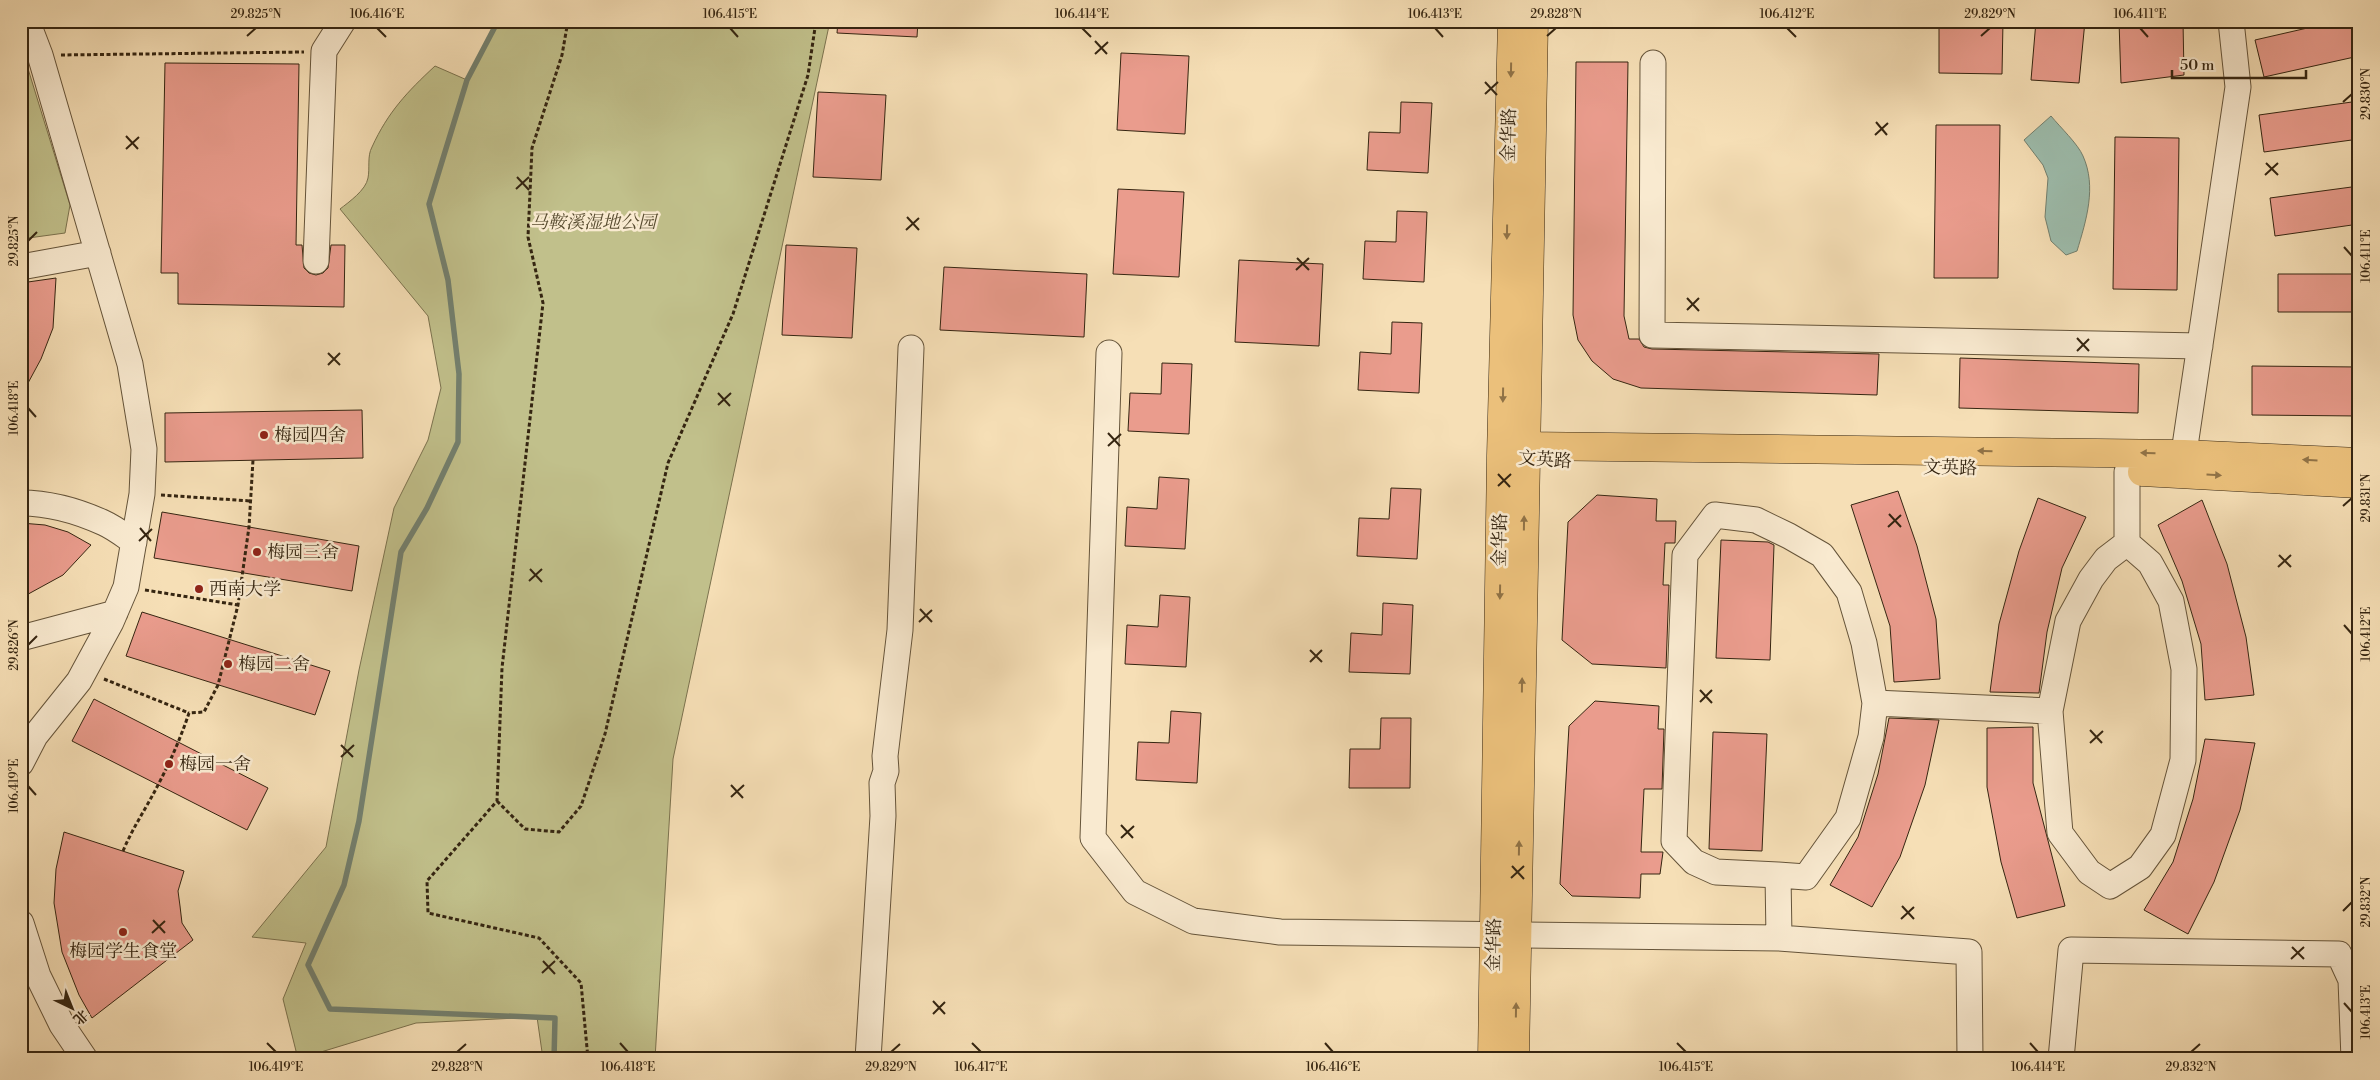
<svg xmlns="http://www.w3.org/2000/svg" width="2380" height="1080" font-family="'Libre Bodoni','Noto Serif SC',serif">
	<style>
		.green { fill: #c1c08b; stroke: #7b724e }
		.water { fill: #9dbdad; stroke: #73806f }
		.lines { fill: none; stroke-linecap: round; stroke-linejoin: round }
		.stream { stroke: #73806f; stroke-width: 5.5 }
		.building { fill: #ea9c8d; stroke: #352511 }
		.minor-casing { stroke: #65543a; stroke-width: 27 }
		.major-casing { stroke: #352511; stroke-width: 29 }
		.path { stroke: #352511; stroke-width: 3; stroke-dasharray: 4 2.5; stroke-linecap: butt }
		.minor { stroke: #f9ead0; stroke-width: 25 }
		.major { stroke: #ebc07b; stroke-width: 28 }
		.oneway { fill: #907246 }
		.ticks { fill: none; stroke: #352511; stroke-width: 2 }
		.poi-dot { fill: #8f2418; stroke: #f9ead0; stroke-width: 2 }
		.labels { text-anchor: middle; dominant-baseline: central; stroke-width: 5; stroke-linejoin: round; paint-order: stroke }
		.street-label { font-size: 18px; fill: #352511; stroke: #f9ead0 }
		.park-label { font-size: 18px; font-style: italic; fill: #584c30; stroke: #f9ead0 }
		.poi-label { font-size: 18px; fill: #352511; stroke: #f9ead0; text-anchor: start }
		.neatline { fill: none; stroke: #352511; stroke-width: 2 }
		.ticks-label { font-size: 12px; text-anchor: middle; fill: #352511 }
	</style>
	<rect width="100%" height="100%" fill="#f6dfb6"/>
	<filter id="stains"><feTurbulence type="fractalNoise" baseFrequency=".004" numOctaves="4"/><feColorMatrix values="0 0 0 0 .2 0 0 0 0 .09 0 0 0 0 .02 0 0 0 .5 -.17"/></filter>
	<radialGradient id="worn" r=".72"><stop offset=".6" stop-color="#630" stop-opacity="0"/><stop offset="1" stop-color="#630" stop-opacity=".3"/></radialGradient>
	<path class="green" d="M498,21H830L673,759L655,1059H543L537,1017L416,1023L298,1059L283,999L306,943L252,937L326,847L359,670L394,508L428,440L441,388L428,316L340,209C349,202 366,190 368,178C370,168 367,156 372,147C388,112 407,92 435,66L467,80Z
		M21,46L70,205L65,233L21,239Z"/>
	<path class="water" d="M2051,116C2060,127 2078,144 2083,156C2097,187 2086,221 2077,251L2066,255L2051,241L2045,217L2048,178L2043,165L2024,140Z"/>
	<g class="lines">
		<path class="stream" d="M498,21L467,80L429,204L448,280L459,374L458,442L427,508L401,552L359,821L344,885L308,965L330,1009L555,1018L554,1059"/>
	</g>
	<path class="building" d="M838,21H918L917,37L837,33Z
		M1939,21H2003L2002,74L1939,73Z
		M2036,21H2085L2079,83L2031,80Z
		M2119,21H2183L2184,75L2121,83Z
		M2338,21H2359V56L2264,77L2255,40Z
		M1121,53L1189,56L1185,134L1117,130Z
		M1576,62H1628L1624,316L1629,339H1639L1644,347L1652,349L1879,354L1877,395L1641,388L1613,379L1592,361L1578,340L1573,315Z
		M165,63L299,64L296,245H302L304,268L309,273L316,275L323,273L328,268L331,245H345L344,307L178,304V273H161Z
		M818,92L886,95L881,180L813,177Z
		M2359,101V139L2264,152L2259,115Z
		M1401,102L1432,103L1428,173L1367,170L1369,132L1400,133Z
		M1936,125H2000L1998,278H1934Z
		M2115,137L2179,138L2177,290L2113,289Z
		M2359,186V224L2275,236L2270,198Z
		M1118,189L1184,192L1179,277L1113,274Z
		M1397,211L1427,212L1424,282L1363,279L1365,241L1396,242Z
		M786,245L857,248L852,338L782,335Z
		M1239,260L1323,264L1319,346L1235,342Z
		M944,267L1087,274L1084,337L940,330Z
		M2278,274H2359V312H2278Z
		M56,278L53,328L41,359L21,396V283Z
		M1392,322L1422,323L1419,393L1358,390L1360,352L1391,354Z
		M1960,358L2139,364L2138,413L1959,408Z
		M1162,363L1192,364L1189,434L1128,431L1130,393L1161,394Z
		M2252,366L2359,367V416L2252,415Z
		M362,410L363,458L165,462V413Z
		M1159,477L1189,479L1185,549L1125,546L1127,507L1157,509Z
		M1391,488L1421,489L1417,559L1357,556L1359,518L1389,519Z
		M1898,491L1917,546L1936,619L1940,679L1894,682L1890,626L1851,505Z
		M1597,495L1657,499L1656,521H1676L1675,543H1665L1663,585H1669L1666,668L1592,664L1562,640L1568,522Z
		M2038,498L2086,517L2062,568L2047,632L2039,693L1990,692L1999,624L2019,551Z
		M2202,500L2227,564L2246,637L2254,695L2205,700L2201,644L2182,581L2158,525Z
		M162,512L359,546L352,591L154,558Z
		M21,523L45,525L68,532L91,545L63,575L21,598Z
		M1721,540L1768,542L1774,545L1770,660L1716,658Z
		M1160,595L1190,597L1186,667L1125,664L1127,625L1158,627Z
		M1383,603L1413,605L1410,674L1349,672L1351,633L1382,635Z
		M142,612L330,671L315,715L126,656Z
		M94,699L268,788L247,830L72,741Z
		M1595,701L1659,706L1658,729H1664L1662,789H1644L1641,852H1663L1660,874H1641L1640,898L1572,896L1560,884L1569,726Z
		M1171,711L1201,713L1197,783L1136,780L1138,742L1169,743Z
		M1381,718H1411L1410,788H1349L1350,749H1380Z
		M1889,718L1939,720L1925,785L1900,857L1872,907L1830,885L1858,837L1878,774Z
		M2033,727V783L2065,906L2017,918L2001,862L1987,787V728Z
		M1713,732L1767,734L1762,851L1709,849Z
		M2205,739L2255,743L2240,810L2214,882L2188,934L2144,910L2173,862L2193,799Z
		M64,832L184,871L178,891L180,906L182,923L193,940L92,1018L79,995L62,952L54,903L56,869Z"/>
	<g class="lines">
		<defs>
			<path id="minor" d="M1653,63L1652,335L2200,346
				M316,261L324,51L343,21
				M21,267L98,253
				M1109,353L1093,838L1135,892L1193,921L1280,932L1779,938L1969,952L1970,1059
				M2127,472V543L2150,563L2171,601L2184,669L2183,760L2163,835L2140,867L2110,886L2089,872L2060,833L2050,711L2068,621L2091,579L2106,559L2127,543
				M2181,473L2238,87L2231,21
				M21,503C49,503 80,512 104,523C115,528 125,536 134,542
				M21,638L115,613
				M1875,703L2050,711
				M21,763L35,736L79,681L111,622L126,587L142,494L144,449L130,364L40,55L27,21
				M1778,875L1716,872L1694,862L1674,841L1685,555L1715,515L1756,520L1789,536L1822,555L1849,592L1864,643L1875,703L1871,737L1848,818L1806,877L1778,875L1779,938
				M21,923L38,976L62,1025L85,1059
				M868,1059L883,816L882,783L886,771L885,756L900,630L911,348
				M2061,1059L2071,950L2339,954L2351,980L2354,1059"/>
			<path id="major" d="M1510,452L1525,446L2184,454L2359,462
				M2142,472L2359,484
				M1492,1059L1501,456L1512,21
				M1515,1059L1534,21"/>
		</defs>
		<use href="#minor" class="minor-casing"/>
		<use href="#major" class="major-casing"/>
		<path class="path" d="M568,21L562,55L532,148L528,237L543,303L502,668L497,801L427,881L428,913L539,938L581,983L588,1059
			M61,55L304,52
			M161,495L251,501
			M145,590L238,605
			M104,679L189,713
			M497,801L525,829L559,832L581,806L605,734L668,463L733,314L808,75L816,21
			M123,851C133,827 147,807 159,783C171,760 181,737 189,713L204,712L218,685L238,605L249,527L253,460"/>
		<use href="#minor" class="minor"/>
		<use href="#major" class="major"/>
	</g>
	<defs><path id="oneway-solid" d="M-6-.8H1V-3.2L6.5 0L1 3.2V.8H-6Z" transform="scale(1.25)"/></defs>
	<g class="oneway">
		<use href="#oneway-solid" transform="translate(1511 70) rotate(91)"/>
		<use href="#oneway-solid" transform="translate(1507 232) rotate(91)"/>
		<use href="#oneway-solid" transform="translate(1503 395) rotate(91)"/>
		<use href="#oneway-solid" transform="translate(1985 451) rotate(-179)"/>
		<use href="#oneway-solid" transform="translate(2148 453) rotate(-179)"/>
		<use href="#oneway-solid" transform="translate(2310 460) rotate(-177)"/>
		<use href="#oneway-solid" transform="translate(2214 475) rotate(3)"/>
		<use href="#oneway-solid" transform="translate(1524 523) rotate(-89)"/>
		<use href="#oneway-solid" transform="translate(1500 592) rotate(91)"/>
		<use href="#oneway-solid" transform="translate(1522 685) rotate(-89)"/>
		<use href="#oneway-solid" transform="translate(1519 848) rotate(-89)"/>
		<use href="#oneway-solid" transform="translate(1516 1010) rotate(-89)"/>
	</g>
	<path class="ticks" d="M377,28L386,37M730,28L738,37M1082,28L1091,37M1435,28L1443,37M1787,28L1796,37M2140,28L2148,37M247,36L256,28M1547,36L1556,28M1981,36L1990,28M1095,41L1107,54M1095,54L1108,42M1485,82L1497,95M1485,94L1498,82M2343,102L2352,94M1876,122L1887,135M1875,135L1888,123M126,136L138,149M126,149L139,137M2266,163L2278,175M2265,175L2278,163M517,177L529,190M516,189L529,177M907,217L919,230M906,230L919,218M28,241L37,232M2344,247L2352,256M1297,258L1309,270M1296,270L1309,258M1687,298L1699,311M1687,310L1699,298M2077,338L2089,351M2077,351L2089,339M328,353L340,365M328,365L340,353M718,393L730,406M718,405L731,393M28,408L36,417M1108,433L1120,446M1108,446L1121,434M1498,474L1510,487M1498,486L1511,474M2343,506L2352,498M1889,514L1901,527M1888,527L1901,515M140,528L151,541M139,541L152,529M2279,555L2291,567M2278,567L2291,555M530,569L542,582M529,581L542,569M920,609L932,622M919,622L932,610M2344,625L2352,634M28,645L37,636M1310,650L1322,662M1310,662L1322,650M1700,690L1712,703M1700,702L1712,690M2090,730L2102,743M2090,743L2103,731M341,745L353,757M341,757L354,745M731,785L743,798M28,786L36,795M731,797L744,785M1121,825L1133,838M1121,838L1134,826M1512,866L1524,879M1511,878L1524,866M1902,906L1914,919M2343,911L2352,902M1901,919L1914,907M153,920L165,933M152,933L165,921M2292,947L2304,959M2291,959L2304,947M543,961L555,974M542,973L555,961M933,1001L945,1014M2344,1003L2352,1012M933,1014L945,1002M267,1043L276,1052M620,1043L628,1052M972,1043L981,1052M1325,1043L1333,1052M1677,1043L1686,1052M2030,1043L2038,1052M457,1052L466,1044M891,1052L900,1044M2191,1052L2200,1044"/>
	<g class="poi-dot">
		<circle cx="264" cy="435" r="5"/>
		<circle cx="257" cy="552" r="5"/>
		<circle cx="199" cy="589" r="5"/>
		<circle cx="228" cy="664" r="5"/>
		<circle cx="169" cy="764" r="5"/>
		<circle cx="123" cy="932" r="5"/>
	</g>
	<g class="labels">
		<g class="street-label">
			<text transform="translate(1509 135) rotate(-89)">金华路</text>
			<text transform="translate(1545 460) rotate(4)">文英路</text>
			<text transform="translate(1950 468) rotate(1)">文英路</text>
			<text transform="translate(1500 540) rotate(-89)">金华路</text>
			<text transform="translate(1494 945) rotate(-89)">金华路</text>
		</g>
		<g class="park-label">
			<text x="593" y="222">马鞍溪湿地公园</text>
		</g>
		<g class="poi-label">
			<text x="274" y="435">梅园四舍</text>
			<text x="267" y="552">梅园三舍</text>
			<text x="209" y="589">西南大学</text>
			<text x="238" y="664">梅园二舍</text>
			<text x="179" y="764">梅园一舍</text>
			<text x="123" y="951" text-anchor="middle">梅园学生食堂</text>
		</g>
	</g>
	<rect width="2380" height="1080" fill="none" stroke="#f6dfb6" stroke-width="55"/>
	<g transform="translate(72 1008) rotate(137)" stroke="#f9ead0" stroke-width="4" paint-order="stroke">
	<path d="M0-4L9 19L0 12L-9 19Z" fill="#352511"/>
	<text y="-8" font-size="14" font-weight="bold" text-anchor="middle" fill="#352511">北</text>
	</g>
	<path d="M2172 70v8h134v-8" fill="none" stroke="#352511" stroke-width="2.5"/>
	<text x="2180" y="70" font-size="15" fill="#352511" stroke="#f9ead0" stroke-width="4" paint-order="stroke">50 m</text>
	<rect x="28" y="28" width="2324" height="1024" class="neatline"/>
	<g class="ticks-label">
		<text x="256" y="18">29.825°N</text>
		<text x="377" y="18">106.416°E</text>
		<text x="730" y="18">106.415°E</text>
		<text x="1082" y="18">106.414°E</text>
		<text x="1435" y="18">106.413°E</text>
		<text x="1556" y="18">29.828°N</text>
		<text x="1787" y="18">106.412°E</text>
		<text x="1990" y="18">29.829°N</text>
		<text x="2140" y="18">106.411°E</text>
		<text transform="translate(2366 94) rotate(-90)" y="4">29.830°N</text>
		<text transform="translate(14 241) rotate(-90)" y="4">29.825°N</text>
		<text transform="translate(2366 256) rotate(-90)" y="4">106.411°E</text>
		<text transform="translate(14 408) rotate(-90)" y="4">106.418°E</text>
		<text transform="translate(2366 498) rotate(-90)" y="4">29.831°N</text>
		<text transform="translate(2366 634) rotate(-90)" y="4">106.412°E</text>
		<text transform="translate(14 645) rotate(-90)" y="4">29.826°N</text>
		<text transform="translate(14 786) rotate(-90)" y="4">106.419°E</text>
		<text transform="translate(2366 902) rotate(-90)" y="4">29.832°N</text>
		<text transform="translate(2366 1012) rotate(-90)" y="4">106.413°E</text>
		<text x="276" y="1071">106.419°E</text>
		<text x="457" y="1071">29.828°N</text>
		<text x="628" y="1071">106.418°E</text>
		<text x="891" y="1071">29.829°N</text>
		<text x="981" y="1071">106.417°E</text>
		<text x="1333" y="1071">106.416°E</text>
		<text x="1686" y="1071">106.415°E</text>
		<text x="2038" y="1071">106.414°E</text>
		<text x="2191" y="1071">29.832°N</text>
	</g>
	<rect width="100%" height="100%" filter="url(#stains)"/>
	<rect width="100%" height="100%" fill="url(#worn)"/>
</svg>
